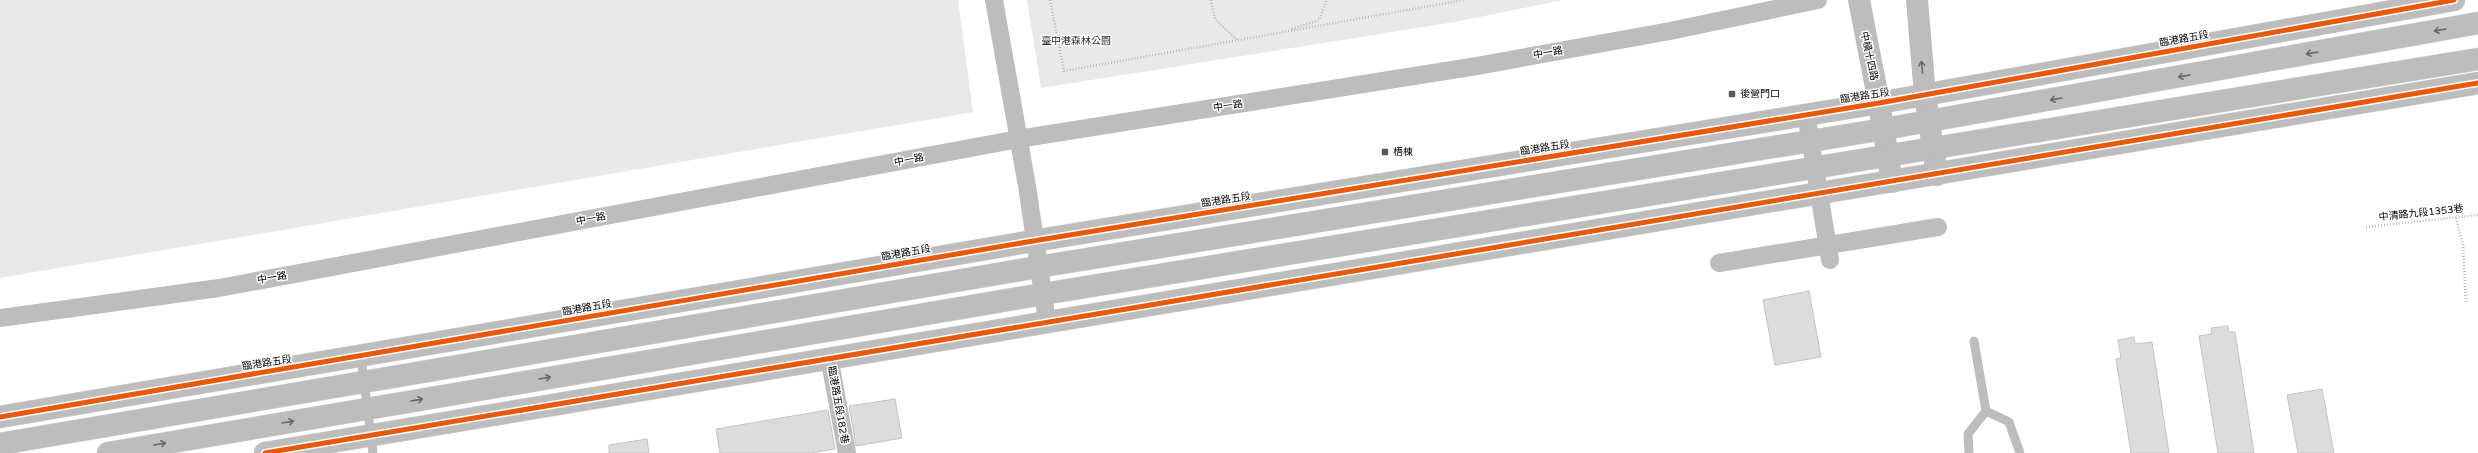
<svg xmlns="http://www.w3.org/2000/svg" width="2478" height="453" font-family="'Varela Round','Noto Sans TC',sans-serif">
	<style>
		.green { fill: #e9e9e9 }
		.building { fill: #dcdcdc; stroke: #c4c4c4 }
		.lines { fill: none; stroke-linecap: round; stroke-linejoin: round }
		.primary-casing { stroke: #dbdbdb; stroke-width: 23 }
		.path { stroke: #b8b8b8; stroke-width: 2.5; stroke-dasharray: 1 2; stroke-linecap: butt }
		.service { stroke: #bdbdbd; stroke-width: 9 }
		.minor { stroke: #bdbdbd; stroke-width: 18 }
		.tertiary { stroke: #bdbdbd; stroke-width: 22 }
		.primary { stroke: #bdbdbd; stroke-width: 22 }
		.cycleway-casing { stroke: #fff; stroke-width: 8 }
		.cycleway { stroke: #e8590c; stroke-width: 5 }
		.oneway { stroke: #686868 }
		.poi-dot { fill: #595959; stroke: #fff; stroke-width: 1.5 }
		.labels { text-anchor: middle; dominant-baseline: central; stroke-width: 3; stroke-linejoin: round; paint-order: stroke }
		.street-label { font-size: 10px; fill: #000; stroke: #fff }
		.park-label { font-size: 10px; fill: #2e2e2e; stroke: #fff }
		.poi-label { font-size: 10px; fill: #000; stroke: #fff; text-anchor: start }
	</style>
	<rect width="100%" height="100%" fill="#fff"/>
	<path class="green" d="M0,0H958L973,112L0,278Z
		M1027,0H1563L1455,22L1041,88Z"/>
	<path class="building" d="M1809,291L1821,357L1775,365L1763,300Z
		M2228,326L2229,332H2235L2254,453H2218L2199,336L2212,334L2211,328Z
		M2134,337L2135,344L2152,342L2169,453H2131L2116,359L2121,358L2118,340Z
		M2322,389L2334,453H2298L2287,395Z
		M895,399L902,438L856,446L849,406Z
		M828,410L835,449L811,453H720L716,429Z
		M647,439L649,453H609V445Z"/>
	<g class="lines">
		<defs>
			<path id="primary" d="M0,417L1033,241L1879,103L2454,0
				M0,444L1038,267L1884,129L2478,23
				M108,453L1043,294L2478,59
				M265,453L2478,83"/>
		</defs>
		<use href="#primary" class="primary-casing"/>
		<path class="path" d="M1050,0L1064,71L1464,0
			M1211,0L1215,19L1237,40
			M1292,29L1319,20L1327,0
			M2456,218L2463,244L2466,303
			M2366,227L2478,215"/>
		<path class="service" d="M361,356L373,453
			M1986,411L2009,422L2020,453
			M1969,453L1968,434L1986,411L1974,341"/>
		<path class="minor" d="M994,0L1027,186L1047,321
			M1806,114L1830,260
			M1719,263L1938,227
			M0,318L219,288L1018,139L1477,66L1670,31L1818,0
			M829,357L847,453"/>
		<path class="tertiary" d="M1859,0L1879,103L1892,182
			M1917,0L1925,95L1937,175"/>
		<use href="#primary" class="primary"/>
		<defs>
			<path id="cycleway" d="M0,417L1033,241L1879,103L2454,0
				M265,453L2478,83"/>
		</defs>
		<use href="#cycleway" class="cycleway-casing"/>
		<use href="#cycleway" class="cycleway"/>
	</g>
	<defs><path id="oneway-shaft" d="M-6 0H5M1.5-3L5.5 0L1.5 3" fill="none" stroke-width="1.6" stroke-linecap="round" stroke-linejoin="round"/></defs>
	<g class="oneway">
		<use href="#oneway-shaft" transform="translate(2440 30) rotate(170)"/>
		<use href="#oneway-shaft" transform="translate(2312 53) rotate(170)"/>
		<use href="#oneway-shaft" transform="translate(1922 67) rotate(-96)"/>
		<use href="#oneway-shaft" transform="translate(2184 76) rotate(170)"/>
		<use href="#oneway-shaft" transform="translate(2056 99) rotate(170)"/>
		<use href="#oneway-shaft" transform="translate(545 378) rotate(-10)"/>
		<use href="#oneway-shaft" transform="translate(417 400) rotate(-10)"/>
		<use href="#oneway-shaft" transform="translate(288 422) rotate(-10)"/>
		<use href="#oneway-shaft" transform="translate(160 444) rotate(-10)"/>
	</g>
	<g class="poi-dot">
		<rect x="1728" y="90" width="8" height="8" rx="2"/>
		<rect x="1381" y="148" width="8" height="8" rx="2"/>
	</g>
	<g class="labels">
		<g class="street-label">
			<text transform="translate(2184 39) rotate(-10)">臨港路五段</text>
			<text transform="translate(1548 53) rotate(-10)">中一路</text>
			<text transform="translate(1869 56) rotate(78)">中橫十四路</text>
			<text transform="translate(1865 96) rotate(-9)">臨港路五段</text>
			<text transform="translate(1228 106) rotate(-9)">中一路</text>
			<text transform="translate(1545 148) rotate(-9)">臨港路五段</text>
			<text transform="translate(909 160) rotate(-11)">中一路</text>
			<text transform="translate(1226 200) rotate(-9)">臨港路五段</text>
			<text transform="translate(2421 213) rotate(-6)">中清路九段1353巷</text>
			<text transform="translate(591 219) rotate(-11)">中一路</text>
			<text transform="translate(906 253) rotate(-10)">臨港路五段</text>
			<text transform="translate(272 278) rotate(-10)">中一路</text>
			<text transform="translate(587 308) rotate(-10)">臨港路五段</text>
			<text transform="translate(267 363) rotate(-9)">臨港路五段</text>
			<text transform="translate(838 405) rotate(80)">臨港路五段182巷</text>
		</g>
		<g class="park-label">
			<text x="1076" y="41">臺中港森林公園</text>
		</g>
		<g class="poi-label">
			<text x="1740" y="94">後營門口</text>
			<text x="1393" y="152">梧棟</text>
		</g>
	</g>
</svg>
